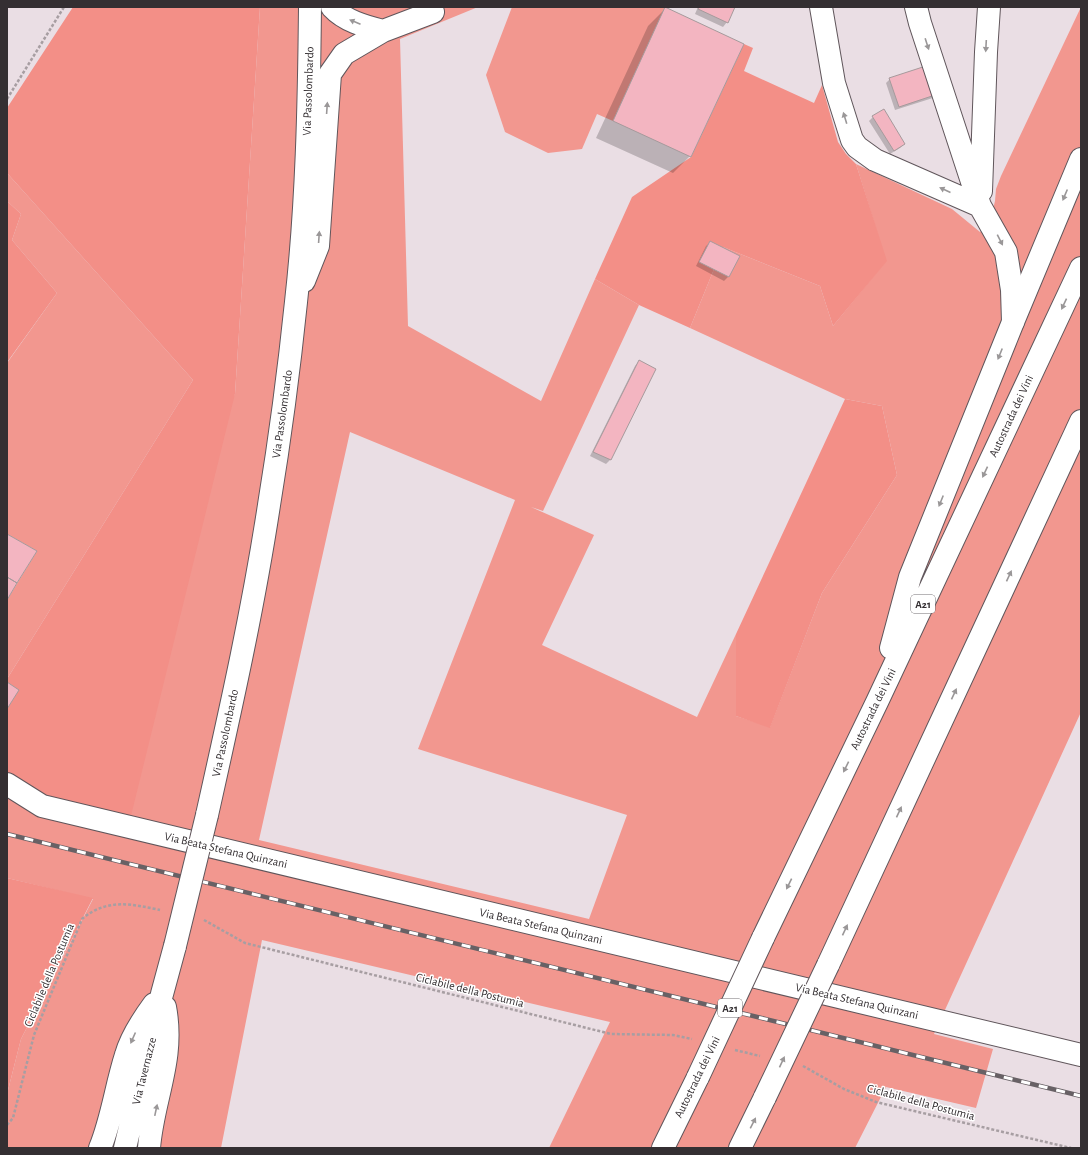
<svg xmlns="http://www.w3.org/2000/svg" width="1088" height="1155" font-family="'Alegreya Sans',sans-serif">
	<style>
		.green { fill: #f2978f; fill-rule: evenodd }
		.forest { fill: #f38f87 }
		.shadow { fill: #0003 }
		.building { fill: #f3b5c1; stroke: #a69a9c }
		.lines { fill: none; stroke-linecap: round; stroke-linejoin: round }
		.minor-casing { stroke: #60565b; stroke-width: 24 }
		.major-casing { stroke: #60565b; stroke-width: 24 }
		.highway-casing { stroke: #60565b; stroke-width: 24 }
		.path { stroke: #a79ea2; stroke-width: 2.5; stroke-dasharray: 3 2; stroke-linecap: butt }
		.minor { stroke: #fff; stroke-width: 22 }
		.major { stroke: #fff; stroke-width: 22 }
		.highway { stroke: #fff; stroke-width: 22 }
		.rail-casing { stroke: #686165; stroke-width: 4.5 }
		.rail { stroke: #fff; stroke-width: 3; stroke-dasharray: 9; stroke-linecap: butt }
		.major-bridge-casing { stroke: #60565b; stroke-width: 24; stroke-linecap: butt }
		.highway-bridge-casing { stroke: #60565b; stroke-width: 24; stroke-linecap: butt }
		.major-bridge { stroke: #fff; stroke-width: 22 }
		.highway-bridge { stroke: #fff; stroke-width: 22 }
		.oneway { fill: #9a9798 }
		.labels { text-anchor: middle; dominant-baseline: central; stroke-width: 3; stroke-linejoin: round; paint-order: stroke }
		.shield { fill: #fff; stroke: #716d70; stroke-width: 1 }
		.shield-label { font-size: 11px; font-weight: bold; fill: #342f32 }
		.street-label { font-size: 12px; fill: #342f32; stroke: #fff }
	</style>
	<rect width="100%" height="100%" fill="#eadee4"/>
	<path class="green" d="M260,7H478L400,39L408,326L541,401L595,279L639,305L543,511L531,507L594,535L542,645L697,717L736,634V716L770,727L822,593L897,475L882,406L845,399L690,328L723,247L820,286L833,326L886,261L856,164L952,209L980,232L990,222L995,201L996,189L1001,176L1081,7V712L934,1034L993,1049L976,1108L886,1087L855,1148H549L610,1022L262,940L221,1148H7V1094L21,1039L93,899L7,878V786L235,394ZM350,432L515,500L418,749L627,815L589,919L259,840Z
		M512,7H667L613,121L597,114L582,149L548,153L505,132L486,75Z
		M7,173L193,380L7,679V600L37,551L7,534V363L57,293L12,240L21,214L7,201Z"/>
	<path class="forest" d="M73,7H260L235,394L129,824L7,786V679L193,380L7,173V108Z
		M744,44L753,48L744,71L814,103L822,85L838,142L846,154L856,164L887,261L833,326L820,286L723,247L690,328L639,305L595,279L632,197L691,157Z
		M7,201L21,214L12,240L57,293L8,361L7,360Z
		M845,399L882,406L897,475L822,593L770,728L736,716V634Z
		M7,878L93,898L21,1039L7,1094Z"/>
	<path class="shadow" d="M698,7H734L727,22L723,27L695,14Z
		M665,9L690,156L673,173L596,138L648,26Z
		M890,79L936,97L895,110L886,83Z
		M873,117L904,144L900,148L890,154L869,121Z
		M711,242L739,257L728,277L724,281L696,266L706,246Z
		M639,361L655,369L610,460L606,464L590,456L635,366Z"/>
	<path class="building" d="M665,7L744,44L691,157L613,121Z
		M699,7H735L728,23L698,9Z
		M932,64L941,93L899,107L889,78Z
		M884,109L905,144L894,151L872,116Z
		M710,241L740,256L729,277L699,262Z
		M639,360L656,369L611,460L593,452Z
		M7,534L37,551L17,583L7,577Z
		M7,577L17,583L7,600Z
		M7,682L19,690L7,709Z"/>
	<g class="lines">
		<defs>
			<path id="minor" d="M821,7L834,83L852,140L857,147L875,160L980,206
				M916,7L920,23L980,206L1006,252L1012,290L1013,322
				M981,191L986,52L989,7
				M7,784L42,806L1081,1055"/>
			<path id="major" d="M332,7C345,21 364,26 383,31
				M304,281L318,246L330,74L344,54L383,31L433,12
				M207,815C230,712 253,610 269,505C280,438 289,370 296,302C307,204 309,105 310,7
				M100,1148C112,1119 116,1086 126,1055C131,1037 143,1019 154,1004
				M125,1148L162,994L175,946
				M149,1148C153,1098 175,1060 165,1007"/>
			<path id="highway" d="M891,648L910,577L1013,322L1081,159
				M763,938L877,702L1081,268
				M828,965L1081,421
				M663,1148L698,1077
				M740,1148L765,1097"/>
		</defs>
		<use href="#minor" class="minor-casing"/>
		<use href="#major" class="major-casing"/>
		<use href="#highway" class="highway-casing"/>
		<path class="path" d="M7,99L64,7
			M204,920L245,943L611,1034L673,1035L692,1039
			M735,1050L760,1056
			M803,1066L844,1089L876,1102L1071,1148
			M7,1125L13,1118L34,1035L82,919C107,898 131,904 160,910"/>
		<use href="#minor" class="minor"/>
		<use href="#major" class="major"/>
		<use href="#highway" class="highway"/>
		<defs>
			<path id="rail" d="M7,834L1081,1096"/>
		</defs>
		<use href="#rail" class="rail-casing"/>
		<use href="#rail" class="rail"/>
		<defs>
			<path id="major-bridge" d="M175,946L207,815"/>
			<path id="highway-bridge" d="M698,1077L763,938
				M765,1097L828,965"/>
		</defs>
		<use href="#major-bridge" class="major-bridge-casing"/>
		<use href="#highway-bridge" class="highway-bridge-casing"/>
		<use href="#major-bridge" class="major-bridge"/>
		<use href="#highway-bridge" class="highway-bridge"/>
	</g>
	<defs><path id="oneway-solid" d="M-6-.8H1V-3.2L6.5 0L1 3.2V.8H-6Z"/></defs>
	<g class="oneway">
		<use href="#oneway-solid" transform="translate(355 22) rotate(-157)"/>
		<use href="#oneway-solid" transform="translate(927 44) rotate(72)"/>
		<use href="#oneway-solid" transform="translate(986 46) rotate(93)"/>
		<use href="#oneway-solid" transform="translate(327 108) rotate(-86)"/>
		<use href="#oneway-solid" transform="translate(845 118) rotate(-107)"/>
		<use href="#oneway-solid" transform="translate(945 190) rotate(-156)"/>
		<use href="#oneway-solid" transform="translate(1065 195) rotate(113)"/>
		<use href="#oneway-solid" transform="translate(319 237) rotate(-86)"/>
		<use href="#oneway-solid" transform="translate(1000 240) rotate(63)"/>
		<use href="#oneway-solid" transform="translate(1064 304) rotate(115)"/>
		<use href="#oneway-solid" transform="translate(1000 354) rotate(112)"/>
		<use href="#oneway-solid" transform="translate(985 472) rotate(115)"/>
		<use href="#oneway-solid" transform="translate(941 501) rotate(112)"/>
		<use href="#oneway-solid" transform="translate(1009 576) rotate(-65)"/>
		<use href="#oneway-solid" transform="translate(954 694) rotate(-65)"/>
		<use href="#oneway-solid" transform="translate(846 767) rotate(116)"/>
		<use href="#oneway-solid" transform="translate(899 812) rotate(-65)"/>
		<use href="#oneway-solid" transform="translate(789 884) rotate(116)"/>
		<use href="#oneway-solid" transform="translate(845 930) rotate(-65)"/>
		<use href="#oneway-solid" transform="translate(133 1038) rotate(114)"/>
		<use href="#oneway-solid" transform="translate(782 1062) rotate(-65)"/>
		<use href="#oneway-solid" transform="translate(156 1110) rotate(-78)"/>
		<use href="#oneway-solid" transform="translate(753 1123) rotate(-63)"/>
	</g>
	<g class="labels">
		<g class="shield">
			<rect x="911" y="595" width="24" height="18" rx="3"/>
			<rect x="718" y="999" width="24" height="18" rx="3"/>
		</g>
		<g class="shield-label">
			<text x="923" y="604">A21</text>
			<text x="730" y="1008">A21</text>
		</g>
		<g class="street-label">
			<text transform="translate(308 91) rotate(-88)">Via Passolombardo</text>
			<text transform="translate(282 414) rotate(-82)">Via Passolombardo</text>
			<text transform="translate(1011 416) rotate(-65)">Autostrada dei Vini</text>
			<text transform="translate(873 709) rotate(-64)">Autostrada dei Vini</text>
			<text transform="translate(225 733) rotate(-78)">Via Passolombardo</text>
			<text transform="translate(226 850) rotate(13)">Via Beata Stefana Quinzani</text>
			<text transform="translate(541 926) rotate(13)">Via Beata Stefana Quinzani</text>
			<text transform="translate(49 975) rotate(-67)">Ciclabile della Postumia</text>
			<text transform="translate(470 990) rotate(14)">Ciclabile della Postumia</text>
			<text transform="translate(857 1001) rotate(13)">Via Beata Stefana Quinzani</text>
			<text transform="translate(144 1071) rotate(-76)">Via Tavernazze</text>
			<text transform="translate(697 1077) rotate(-64)">Autostrada dei Vini</text>
			<text transform="translate(921 1102) rotate(15)">Ciclabile della Postumia</text>
		</g>
	</g>
	<rect width="1088" height="1155" fill="none" stroke="#342f32" stroke-width="16"/>
</svg>
